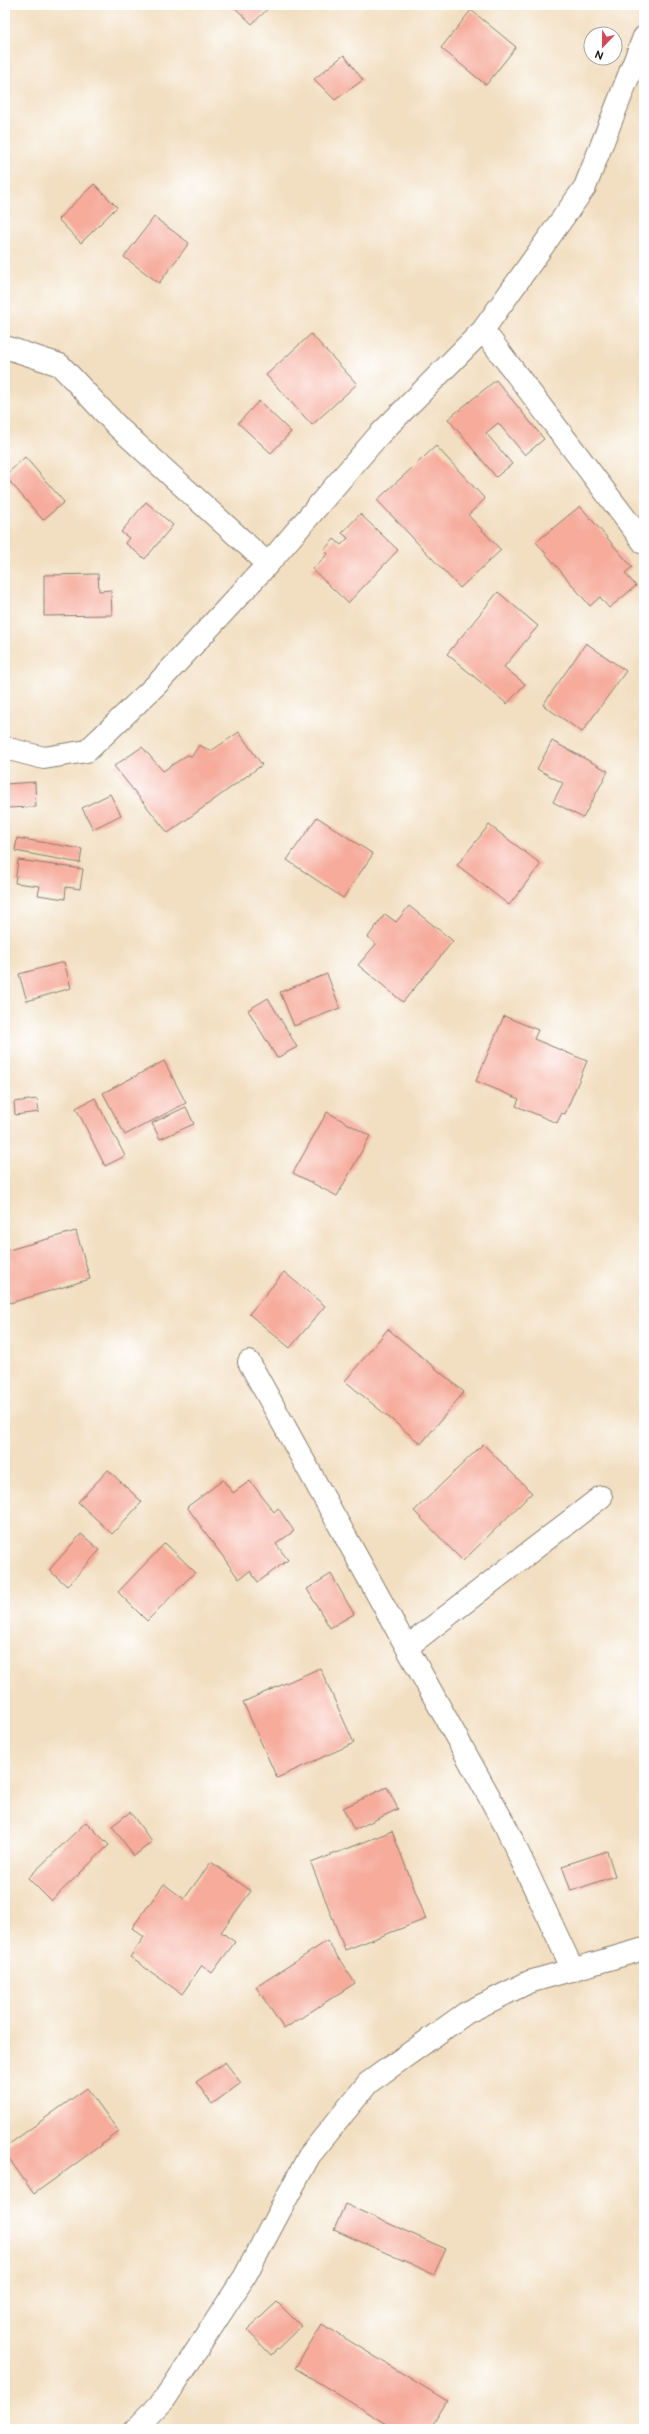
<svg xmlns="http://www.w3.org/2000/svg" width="649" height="2434" font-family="'Balsamiq Sans',sans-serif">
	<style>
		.building { fill: #f6ab9b }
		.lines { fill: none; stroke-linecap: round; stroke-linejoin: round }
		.minor-casing { stroke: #877d6e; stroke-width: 24 }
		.minor { stroke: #fff; stroke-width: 22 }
	</style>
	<rect width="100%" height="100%" fill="#fff"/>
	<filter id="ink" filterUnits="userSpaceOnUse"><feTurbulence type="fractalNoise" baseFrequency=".025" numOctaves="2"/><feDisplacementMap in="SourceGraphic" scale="8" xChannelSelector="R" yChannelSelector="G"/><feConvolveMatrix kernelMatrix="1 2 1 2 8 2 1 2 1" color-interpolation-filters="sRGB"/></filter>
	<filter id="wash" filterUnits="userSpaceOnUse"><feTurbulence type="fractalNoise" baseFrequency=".012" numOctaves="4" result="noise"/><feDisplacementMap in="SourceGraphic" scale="16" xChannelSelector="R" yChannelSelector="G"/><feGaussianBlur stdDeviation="0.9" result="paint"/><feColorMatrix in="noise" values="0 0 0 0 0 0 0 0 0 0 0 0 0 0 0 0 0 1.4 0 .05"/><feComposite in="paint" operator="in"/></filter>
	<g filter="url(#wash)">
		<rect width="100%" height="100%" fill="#f2dec0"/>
		<g id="blocks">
			<path class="building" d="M232,5H272L252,24Z
				M471,10L516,47L486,85L441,48Z
				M344,55L363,80L335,100L314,79Z
				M94,184L117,207L81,243L58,219Z
				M154,217L189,243L159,283L124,257Z
				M311,334L357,384L312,425L266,375Z
				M496,380L544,439L525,455L498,423L486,433L512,464L496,477L448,419Z
				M259,401L291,432L271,453L238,423Z
				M436,446L485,499L468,515L501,550L460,588L377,500Z
				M25,457L64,502L43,520L5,476Z
				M146,502L173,525L145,559L125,543L129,538L121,532Z
				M580,506L632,567L625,573L636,586L609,608L600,597L590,606L536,542Z
				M360,514L398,550L348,603L312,569L328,554L324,550L334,539L341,545L348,538L342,533Z
				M98,574L99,591L111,590L112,615L44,616V575Z
				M498,592L538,626L504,667L525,684L507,704L447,654Z
				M586,643L626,671L582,732L543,705Z
				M239,732L262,765L168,833L114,766L142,747L163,771L187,755L192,756L199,745L211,751Z
				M552,741L608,771L583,818L553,802L563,783L537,769Z
				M35,782L36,807L5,808V784Z
				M110,794L121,815L93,829L82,808Z
				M317,817L373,854L343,898L287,860Z
				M489,825L541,864L509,905L457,865Z
				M17,838L82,849L80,863L15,851Z
				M18,860L83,869L80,889L66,887L65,899L38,895L40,886L15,883Z
				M409,906L453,941L403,1002L358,965L376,944L368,937L385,914L396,922Z
				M64,962L71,988L27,1001L19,974Z
				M327,974L340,1008L294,1026L280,992Z
				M268,998L297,1047L277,1058L248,1010Z
				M504,1016L538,1030L534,1039L587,1061L565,1114L562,1113L557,1123L516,1106L519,1099L476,1081Z
				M164,1061L186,1103L125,1135L103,1093Z
				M95,1098L125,1156L105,1166L76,1108Z
				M37,1099L39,1112L15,1115L14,1102Z
				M186,1107L194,1124L160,1139L152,1123Z
				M327,1112L370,1136L337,1196L293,1173Z
				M76,1231L90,1279L10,1303L5,1284V1251Z
				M284,1272L325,1306L290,1348L249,1314Z
				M388,1329L464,1392L421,1444L345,1381Z
				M483,1444L532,1493L463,1561L414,1511Z
				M108,1470L142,1502L112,1534L78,1502Z
				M223,1480L233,1493L250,1481L274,1512L278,1508L294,1531L276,1544L288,1560L258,1582L250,1571L239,1579L187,1507Z
				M81,1534L100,1550L67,1586L49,1570Z
				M165,1543L195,1572L147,1621L118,1592Z
				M331,1574L354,1614L330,1628L307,1589Z
				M320,1668L354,1743L277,1778L243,1702Z
				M387,1787L398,1809L354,1830L343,1808Z
				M130,1812L152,1842L134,1856L112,1826Z
				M86,1822L109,1845L51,1901L28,1878Z
				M392,1831L426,1919L345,1950L311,1863Z
				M607,1851L615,1876L571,1891L562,1866Z
				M211,1862L251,1891L221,1932L235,1942L212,1973L202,1965L182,1994L130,1957L144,1937L132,1928L164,1884L184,1899Z
				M327,1941L355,1983L284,2029L256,1987Z
				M225,2062L241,2083L212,2104L196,2082Z
				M87,2088L119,2132L34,2194L5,2153V2147Z
				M345,2204L446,2249L434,2274L334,2230Z
				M277,2302L301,2326L271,2355L247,2330Z
				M322,2324L447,2401L430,2429H394L295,2368Z"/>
		</g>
	</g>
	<g filter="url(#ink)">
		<use href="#blocks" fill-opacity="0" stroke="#877d6e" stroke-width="1"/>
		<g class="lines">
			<defs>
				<path id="minor" d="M483,330L644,543
					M5,347L60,365L119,428L268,564
					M5,748L44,758L87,751L157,684L268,564L378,436L483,330L585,187L644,37
					M249,1362L506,1827L573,1970
					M407,1647L601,1497
					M136,2429L165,2399L245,2276L309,2156L368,2083L466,2013L529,1982L644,1949"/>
			</defs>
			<use href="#minor" class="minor-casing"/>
			<use href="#minor" class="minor"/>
		</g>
	</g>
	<rect width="649" height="2434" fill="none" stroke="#fff" stroke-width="20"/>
	<g transform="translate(603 46) rotate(202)"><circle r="19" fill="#ffffff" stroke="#a4a4a4"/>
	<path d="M0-3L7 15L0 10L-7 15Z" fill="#d1495b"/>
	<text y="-6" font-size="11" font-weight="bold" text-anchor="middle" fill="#1c1c1c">N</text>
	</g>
</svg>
